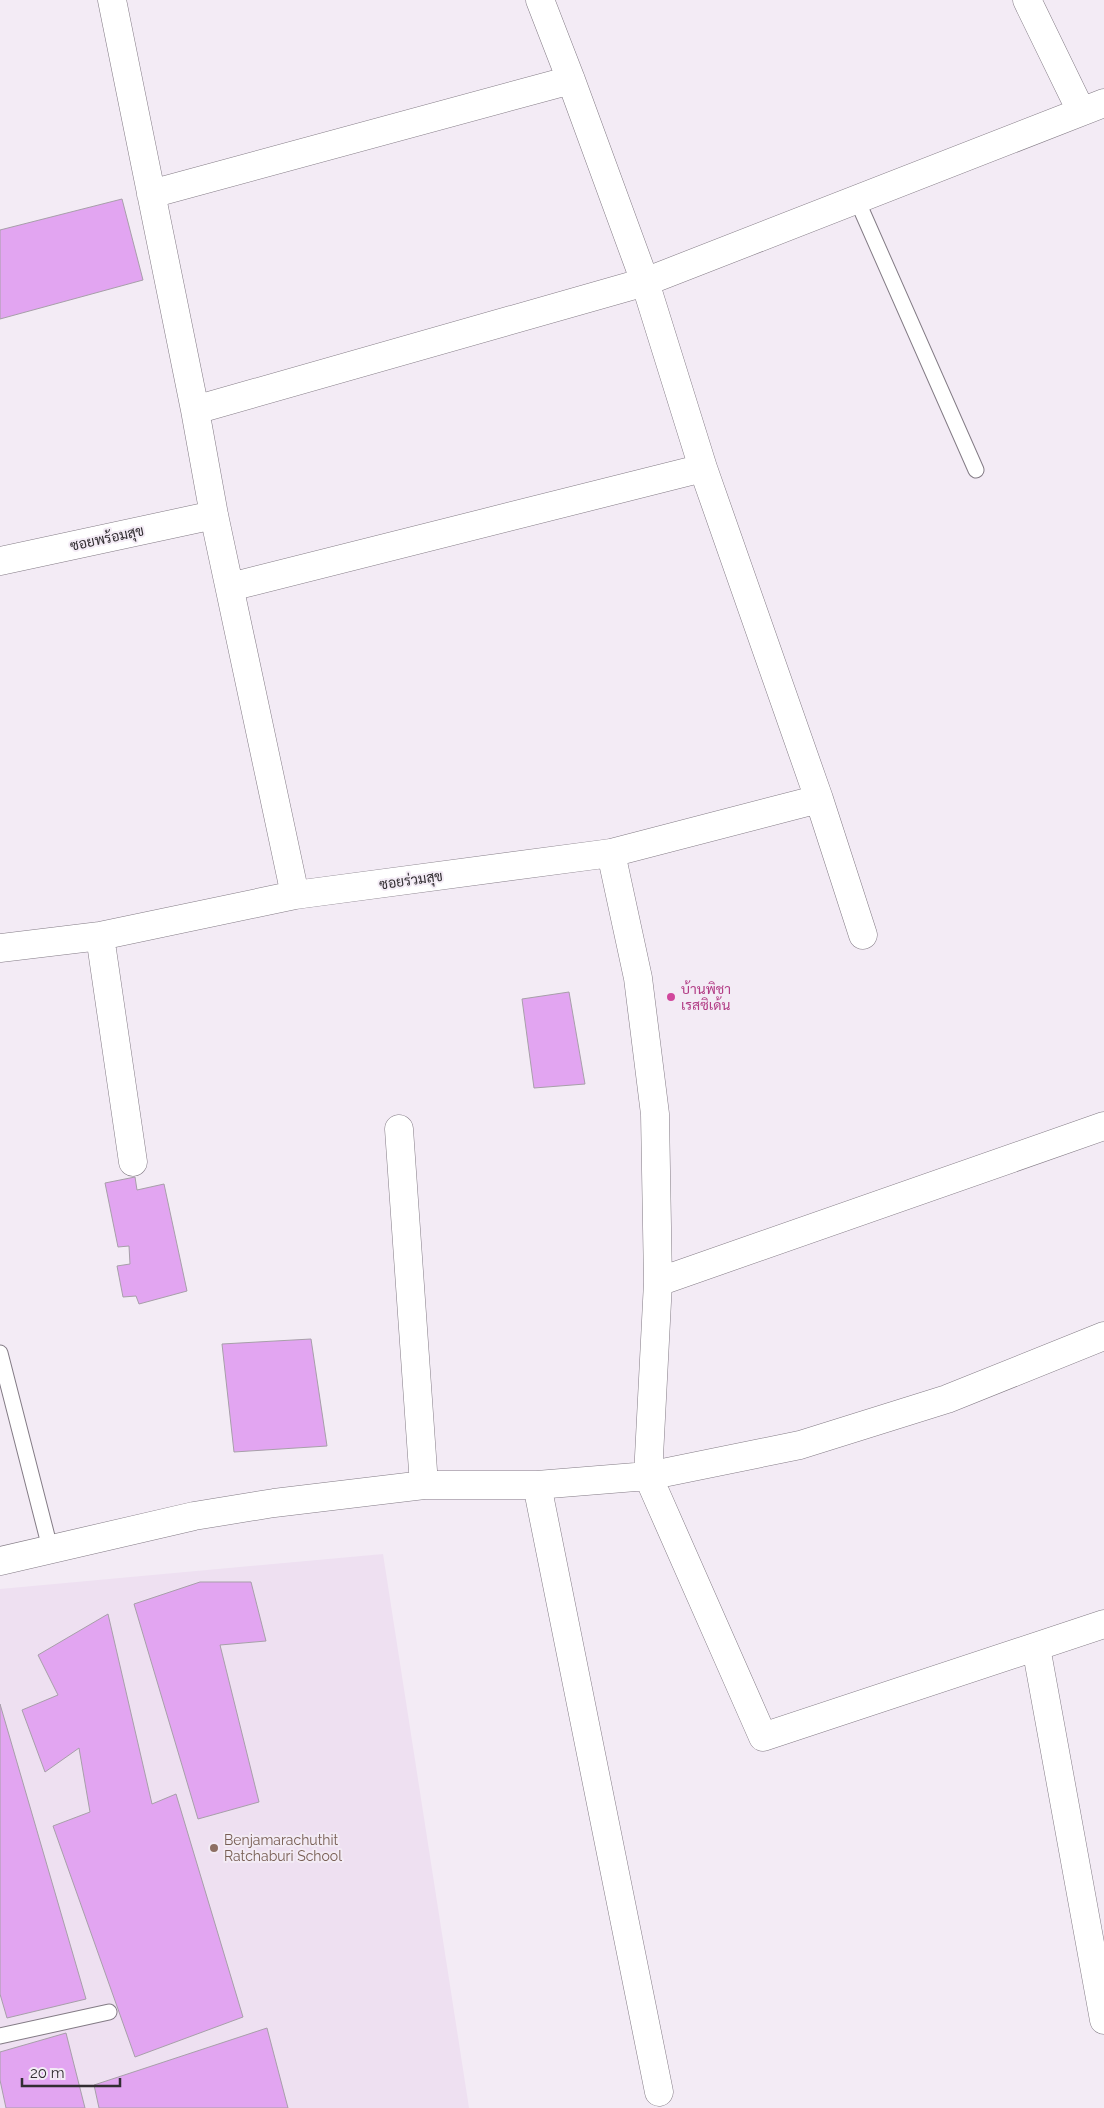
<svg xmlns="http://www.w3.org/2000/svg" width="1104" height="2108" font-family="Raleway,Sarabun,sans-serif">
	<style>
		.built { fill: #eee0f1 }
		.building { fill: #e2a5f1; stroke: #a79fa9 }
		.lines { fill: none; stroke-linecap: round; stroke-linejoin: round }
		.service-casing { stroke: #837b85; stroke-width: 17 }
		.minor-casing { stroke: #837b85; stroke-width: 29 }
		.service { stroke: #fff; stroke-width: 15 }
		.minor { stroke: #fff; stroke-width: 28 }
		.hotel-dot { fill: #d1479c; stroke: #f3ebf5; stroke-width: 2 }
		.education-dot { fill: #8d6e63; stroke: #f3ebf5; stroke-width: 2 }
		.labels { text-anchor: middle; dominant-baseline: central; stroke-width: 4; stroke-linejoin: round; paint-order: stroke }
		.street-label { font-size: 14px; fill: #322e32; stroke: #f3ebf5 }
		.hotel-label { font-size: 14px; fill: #b23c85; stroke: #f3ebf5; text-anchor: start }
		.education-label { font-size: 14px; fill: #785e54; stroke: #f3ebf5; text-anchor: start }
	</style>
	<rect width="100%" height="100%" fill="#f3ebf5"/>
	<path class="built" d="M383,1554L469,2108H0V1589Z"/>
	<path class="building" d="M122,199L143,280L0,319V230Z
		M569,992L585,1084L534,1088L522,999Z
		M135,1177L137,1190L164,1184L187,1291L139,1304L136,1296L123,1297L117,1266L130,1264L129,1246L118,1247L105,1183Z
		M311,1339L327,1446L234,1452L222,1344Z
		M200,1582H251L266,1641L220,1645L259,1802L198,1819L134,1604Z
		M108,1614L152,1804L176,1794L243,2017L135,2057L53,1826L90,1812L79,1748L45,1772L22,1710L58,1695L38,1655Z
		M0,1704L86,1999L7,2018L0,1994Z
		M267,2028L288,2108H99L94,2085Z
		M66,2033L85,2108H6L0,2080V2052Z"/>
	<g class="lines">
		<defs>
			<path id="service" d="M857,200L976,470
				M0,1353L50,1548
				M0,2036L109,2012"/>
			<path id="minor" d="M112,0L195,410L214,515L295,895
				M540,0L571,80L645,282L703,468L819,799L863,935
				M1027,0L1081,111
				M151,194L571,80
				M195,410L645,282L1104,103
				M0,561L214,515
				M230,587L703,468
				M611,853L638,978L655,1114L658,1282L648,1476L763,1737L1104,1624
				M100,936L133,1162
				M0,948L100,936L295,895L611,853L819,799
				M399,1129L424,1485
				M658,1282L1104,1126
				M537,1485L659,2092
				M0,1561L194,1516L274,1503L424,1485H537L648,1476L800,1445L947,1399L1104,1336
				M1036,1647L1104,2020"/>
		</defs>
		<use href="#service" class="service-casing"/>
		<use href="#minor" class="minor-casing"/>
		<use href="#service" class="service"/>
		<use href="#minor" class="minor"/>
	</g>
	<circle class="hotel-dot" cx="671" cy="997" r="5"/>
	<circle class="education-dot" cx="214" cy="1848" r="5"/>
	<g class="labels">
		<g class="street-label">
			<text transform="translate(107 538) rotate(-12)">ซอยพร้อมสุข</text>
			<text transform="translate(411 880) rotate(-8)">ซอยร่วมสุข</text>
		</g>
		<g class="hotel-label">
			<text x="681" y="989">บ้านพิชา<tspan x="681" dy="16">เรสซิเด้น</tspan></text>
		</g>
		<g class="education-label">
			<text x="224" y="1840">Benjamarachuthit<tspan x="224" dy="16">Ratchaburi School</tspan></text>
		</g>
	</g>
	<path d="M22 2078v8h98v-8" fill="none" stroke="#322e32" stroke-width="2.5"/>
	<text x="30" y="2078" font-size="15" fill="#322e32" stroke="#f3ebf5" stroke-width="4" paint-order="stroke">20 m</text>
</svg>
